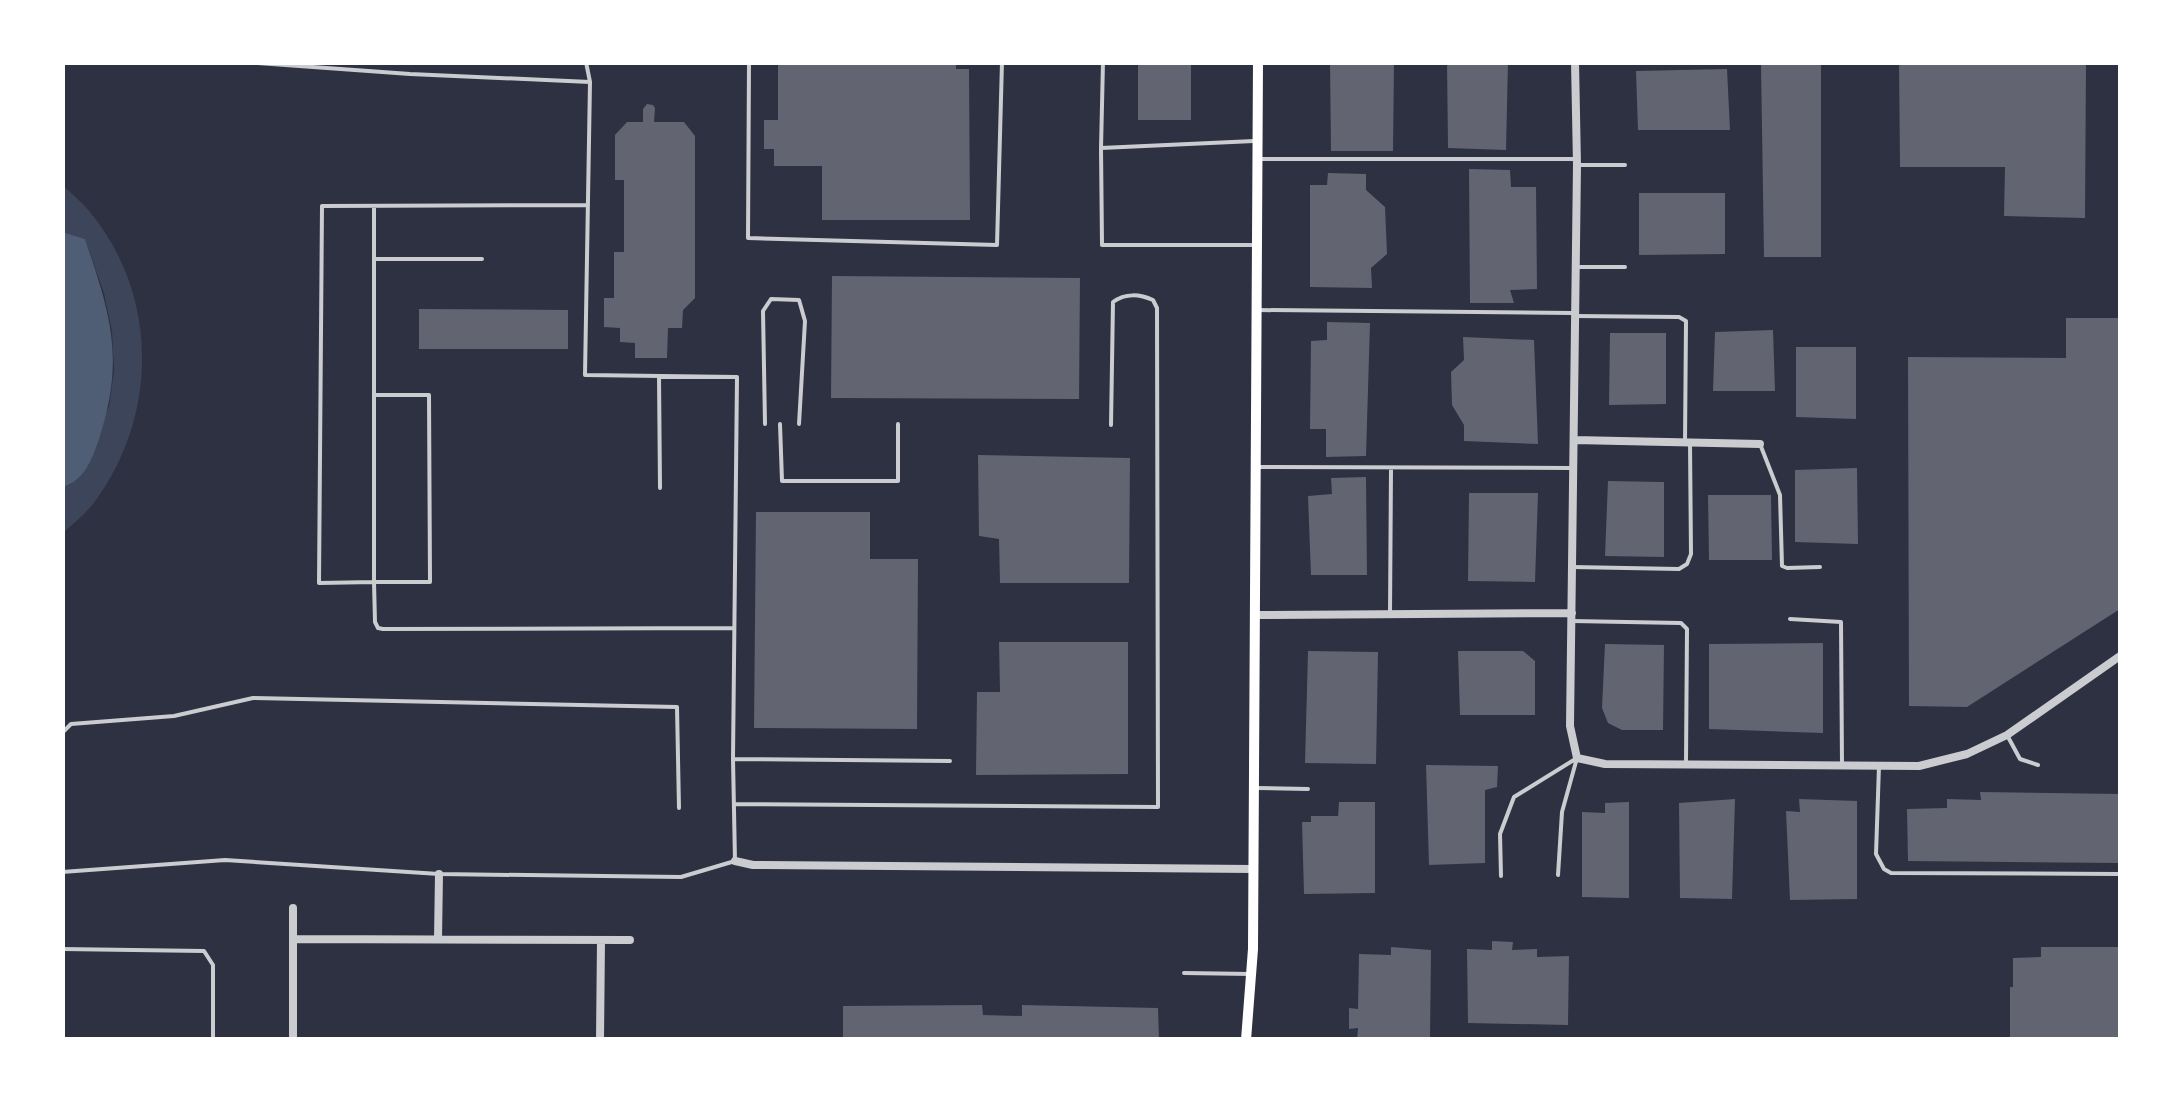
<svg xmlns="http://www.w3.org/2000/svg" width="2183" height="1102" font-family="'Times New Roman',serif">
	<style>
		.green { fill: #3c4559 }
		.water { fill: #4f5d75 }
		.building { fill: #626471 }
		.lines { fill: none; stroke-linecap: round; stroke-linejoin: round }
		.service { stroke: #caccd0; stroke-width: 4 }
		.minor { stroke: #caccd0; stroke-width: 8 }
		.secondary { stroke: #fff; stroke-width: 10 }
	</style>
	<rect width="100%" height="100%" fill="#2d3142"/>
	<path class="green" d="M62,185C72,194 82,202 90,212C159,296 158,414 96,500C87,513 74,523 63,533V487L71,484L109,407L114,371L112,331L104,293L85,239L63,232Z"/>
	<path class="water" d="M63,232L85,239C111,316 125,359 99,439C92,459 85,480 63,487Z"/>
	<path class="building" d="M778,62H956V69H969L970,220H822V166H774V149H764V120H778Z
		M1138,62H1191V120H1138Z
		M1330,62H1394L1393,151H1331Z
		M1447,62H1508L1506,150L1448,148Z
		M1899,62H2086L2085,218L2004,216L2005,167H1900Z
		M1821,64V257H1764L1761,65Z
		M1727,69L1730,130H1638L1636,71Z
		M647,104L653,105L655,108L654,122H684L695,136V298L683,310L682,328H668L667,358H635V343L620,342V328L604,327V298H614V252H624V180H615V135L627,122H643V109Z
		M1469,169L1510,170L1511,187H1536L1537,289L1510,290L1514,303H1470Z
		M1328,173L1366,174V190L1385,207L1387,254L1371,268L1372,288L1310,287V185H1327Z
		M1639,193H1725V254L1639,255Z
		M832,276L1080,278L1079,399L831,398Z
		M419,309L568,310V349H419Z
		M2066,318H2120V609L1967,707L1909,706L1908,357L2066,358Z
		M1327,322L1370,323L1366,456L1326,457V429H1310L1311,341L1327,340Z
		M1773,330L1775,391H1713L1715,332Z
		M1610,333H1666V404L1609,405Z
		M1463,337L1534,340L1538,444L1464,441V425L1452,405L1451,372L1464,360Z
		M1796,347H1856V419L1796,417Z
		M978,455L1130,458L1129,583H1000L999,539L979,536Z
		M1857,468L1858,544L1795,542V470Z
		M1366,477L1367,575H1311L1308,496L1332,494L1331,478Z
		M1608,481L1664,482V557L1605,556Z
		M1469,493H1538L1535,582L1468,581Z
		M1708,495H1771L1772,560H1709Z
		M756,512H870V559H918L917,729L754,728Z
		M999,642H1128V774L976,775L977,692H1000Z
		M1823,643V733L1709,729V644Z
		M1605,644L1664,645L1663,730H1622L1608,723L1602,708Z
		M1308,651L1378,652L1376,764L1305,763Z
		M1458,651H1523L1535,661V715H1460Z
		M1426,765L1498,766L1497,787L1485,790V863L1429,865Z
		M1980,792L2120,794V863L1908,861L1907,809L1947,808V799L1981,800Z
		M1735,799L1732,899L1680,898L1679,803Z
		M1799,799L1857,801V899L1790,900L1786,811L1800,812Z
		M1339,802H1375V893L1304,894L1302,822H1311V816H1338Z
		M1629,802V898L1582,897V812L1605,813V803Z
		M1492,941L1513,942L1512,950L1537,949V957L1569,956L1568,1025L1468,1023L1467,949L1492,950Z
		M1391,947L1431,950L1430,1040H1357L1358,1028L1349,1029V1008L1358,1009L1359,954L1391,955Z
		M2041,947H2120V1040H2010V987H2013V958L2041,957Z
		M982,1005L983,1015L1022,1016V1005L1158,1008L1159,1040H843V1006Z"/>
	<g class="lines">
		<path class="service" d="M586,62L590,82
			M749,62L748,238L997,245L1002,62
			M1103,62L1101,148L1254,141
			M587,63H686
			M1101,148L1102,245H1256
			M1261,159H1577
			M1577,165H1625
			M588,205L322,206L319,583L374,582L375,622L378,628L383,629L733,628
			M374,206V582H430L429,395H374
			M374,259H482
			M1576,267H1625
			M1257,310L1572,313
			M1575,316L1679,317L1686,321L1685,443
			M659,376L660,488
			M765,424L763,311L771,299L799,300L805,321L799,424
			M780,424L782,481H898V424
			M1760,444L1780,495L1782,566L1787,568L1820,567
			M1257,467L1572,468
			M1572,567L1679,569L1687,564L1691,554L1690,443
			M1390,614L1391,469
			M1790,619L1841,622L1842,765
			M1572,621L1681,623L1687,629L1686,761
			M62,733L71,724L174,716L253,698L677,707L679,808
			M2007,735L2020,759L2038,765
			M733,759L950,761
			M1879,766L1876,854L1884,869L1891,873L2120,874
			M1257,788L1308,789
			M734,804L1158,807L1157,308L1153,300C1140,294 1125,293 1113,302L1111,425
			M62,872L225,860L439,874L681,877L735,861L733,759L737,377L585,375L590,82L410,74L243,62
			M1558,875L1562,812L1577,758
			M1501,876L1500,834L1514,797L1577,758
			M62,949L204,951L213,965V1040
			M1184,973L1251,974"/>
		<path class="minor" d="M1575,62L1577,165L1570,726L1577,758L1605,764L1919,766L1967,754L2007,735L2120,656
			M1574,440L1760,444
			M1256,615L1572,613
			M735,861L753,865L1253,869
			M293,908V1040
			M293,939L630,940
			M438,939L439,874
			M600,1040L601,940"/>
		<path class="secondary" d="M1246,1040L1253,949L1258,62"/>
	</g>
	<rect width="2183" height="1102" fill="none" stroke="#ffffff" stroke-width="130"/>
</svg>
